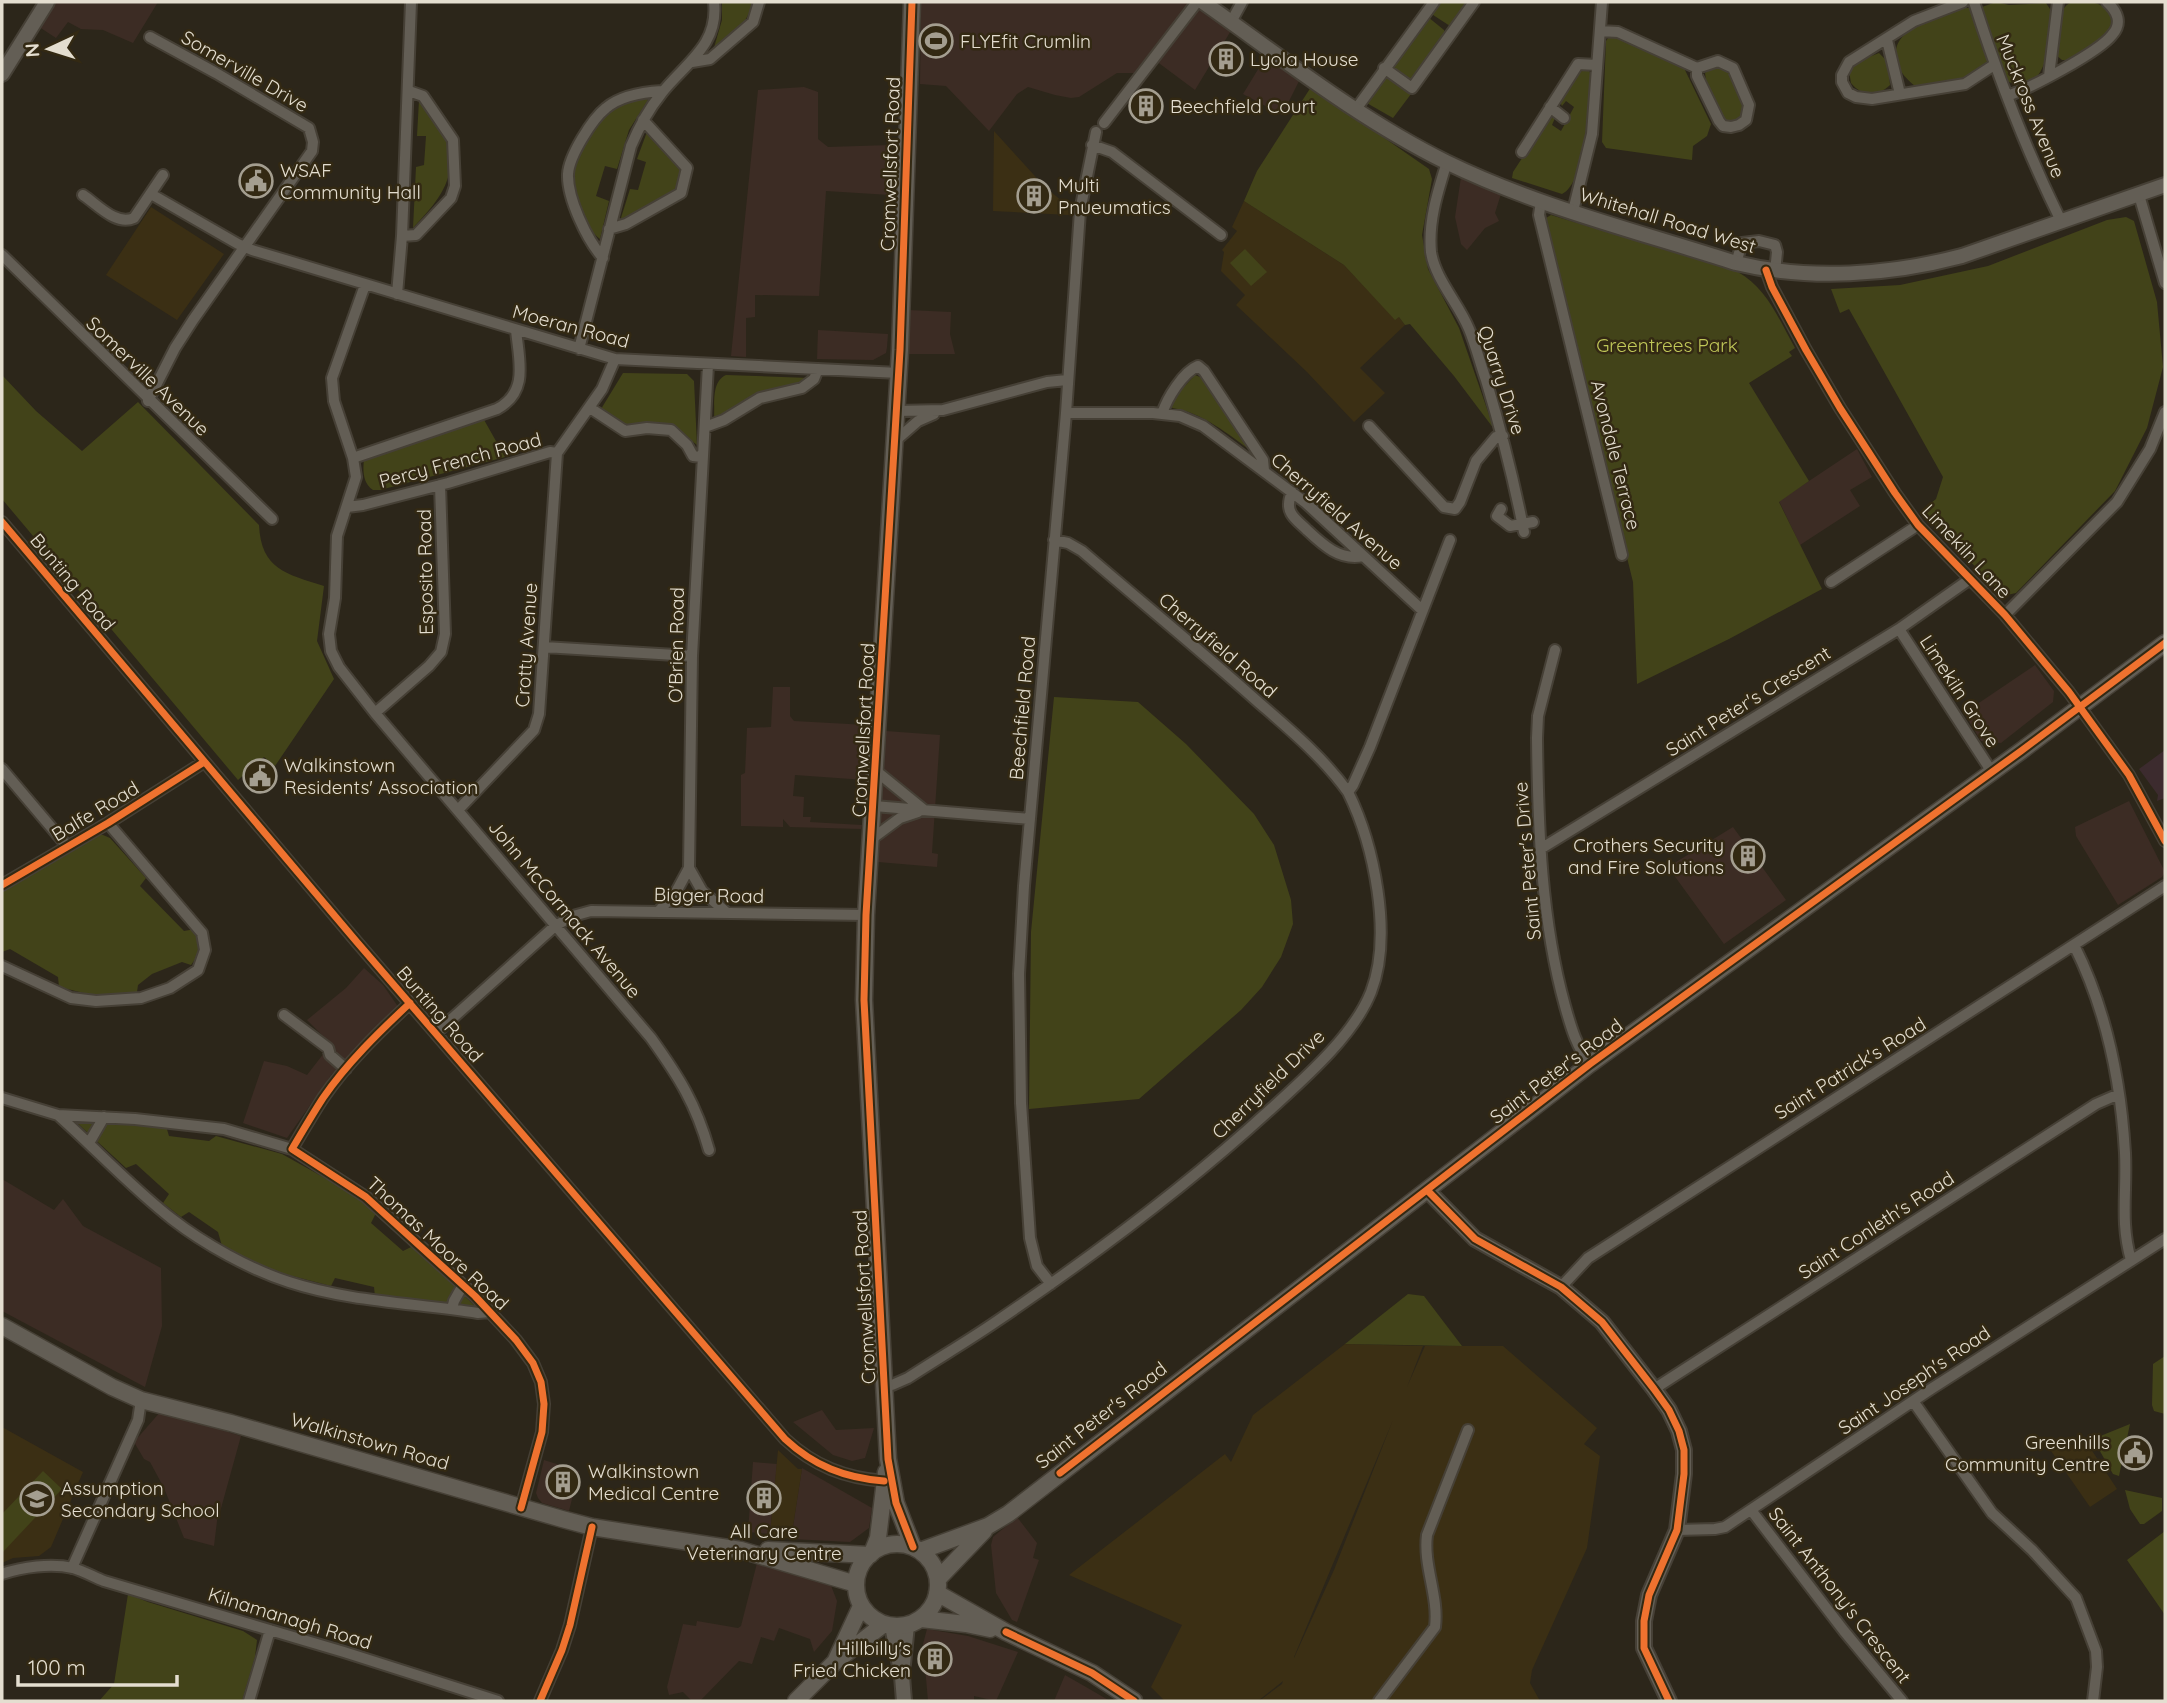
<svg xmlns="http://www.w3.org/2000/svg" width="2167" height="1703" font-family="Quicksand,sans-serif">
	<style>
		.commercial { fill: #3c2c24 }
		.built { fill: #3b2f14; fill-rule: evenodd }
		.medical { fill: #3c2b2e }
		.green { fill: #424319 }
		.lines { fill: none; stroke-linecap: round; stroke-linejoin: round }
		.minor-casing { stroke: #464036; stroke-width: 14 }
		.tertiary-casing { stroke: #464036; stroke-width: 18 }
		.secondary-casing { stroke: #464036; stroke-width: 19 }
		.minor { stroke: #635e55; stroke-width: 10 }
		.tertiary { stroke: #635e55; stroke-width: 14 }
		.secondary { stroke: #635e55; stroke-width: 16 }
		.cycleway-casing { stroke: #332913; stroke-width: 11 }
		.cycleway { stroke: #ef722f; stroke-width: 7 }
		.labels { text-anchor: middle; dominant-baseline: central; stroke-width: 5; stroke-linejoin: round; paint-order: stroke }
		.poi-label { font-size: 19px; fill: #e4ded0; stroke: #332913; text-anchor: start }
		.street-label { font-size: 19px; fill: #e4ded0; stroke: #332913 }
		.park-label { font-size: 19px; fill: #c0c758; stroke: #332913 }
	</style>
	<rect width="100%" height="100%" fill="#2c261a"/>
	<path class="commercial" d="M38,2H158L133,43L103,30L81,29L68,22L56,38L27,19Z
		M921,2H1195L1232,29L1195,90L1148,55L1134,73H1117L1079,97L1071,98L1055,95L1028,87L1017,94L989,131L946,86L920,84Z
		M1268,53L1301,77L1282,115L1243,94Z
		M804,87L818,92V139L828,147L890,145V195L826,191L819,296L755,295V317L746,318V357L731,356L758,90Z
		M1461,177L1501,194L1495,213L1499,221L1485,228L1467,250L1461,244L1455,217Z
		M908,310L951,312L950,334L955,354H907Z
		M818,330L888,334L887,347L886,353L873,360L817,359Z
		M1857,449L1872,477L1850,490L1860,506L1800,545L1779,501Z
		M2035,665L2054,691L2053,702L2001,743L1981,741L1964,713Z
		M773,687H790V716L794,721L867,725L865,780L795,775L793,796L804,797L803,817H811L810,822L862,825L861,829L790,827L783,819V827L741,826V775L745,773L747,728L771,727Z
		M886,731L940,735L932,853L938,854L937,867L878,862Z
		M2129,801L2165,872L2162,877L2118,905L2076,836L2075,827Z
		M1733,827L1786,900L1724,944L1668,867Z
		M364,968L383,985L399,1008L332,1074L287,1138L243,1123L264,1061L287,1066L307,1075L331,1044L307,1020L346,988Z
		M2,1179L54,1210L63,1199L83,1226L161,1268L162,1326L145,1387L2,1311Z
		M822,1410L836,1430L874,1428L865,1458L852,1461L833,1455L793,1422Z
		M161,1411L241,1436L220,1512L218,1513L214,1546L184,1538L164,1488L150,1462L144,1459L134,1442Z
		M544,1460L579,1471L569,1511L542,1503L538,1498L536,1493Z
		M753,1462L777,1464L770,1534L748,1532Z
		M802,1468L872,1508L869,1528L850,1542L791,1539Z
		M1017,1517L1037,1543L1033,1558L1039,1560L1017,1622L1012,1620L996,1593L991,1545L993,1537Z
		M757,1563L830,1583L837,1601L832,1631L814,1652L810,1639L779,1628L774,1641L761,1637L752,1664L739,1661L700,1701H692L683,1692L669,1695L667,1687L683,1624L696,1626L697,1621L738,1628L741,1626Z
		M927,1629L968,1636L1018,1652L996,1701L974,1696V1701H928L923,1644Z
		M1065,1675L1086,1687L1110,1701H1054Z"/>
	<path class="built" d="M994,131L1044,186L1069,207V215L993,211Z
		M1244,201L1344,265L1395,319L1399,317L1405,325L1360,368L1385,393L1354,422L1307,372L1236,305L1245,295L1221,271L1224,252L1222,250L1237,231L1232,227Z
		M151,207L224,254L177,320L106,275Z
		M1345,1344L1423,1346L1407,1387L1425,1346H1503L1597,1428L1584,1444L1600,1456L1587,1548L1532,1670L1530,1683L1540,1701H1259L1282,1684L1283,1681L1258,1701H1165L1151,1687L1182,1625L1069,1575L1225,1454L1231,1462L1253,1415ZM1393,1420L1334,1570L1294,1658V1657Z
		M2,1427L83,1472L51,1547L39,1556L13,1558L2,1563Z
		M2087,1443L2117,1489L2090,1507L2049,1448Z
		M778,1450L798,1469H802L791,1539L770,1534Z"/>
	<path class="medical" d="M2165,750V798L2157,801L2158,795L2139,769Z"/>
	<path class="green" d="M722,2H752C749,24 730,38 713,51L722,20Z
		M1439,2H1469L1450,26L1430,13Z
		M1996,2L2009,5L2046,3L2052,12C2049,39 2050,98 2006,81L1982,7Z
		M2072,2C2093,2 2101,0 2114,18C2111,40 2084,50 2067,60H2062L2056,55C2058,39 2055,8 2072,2Z
		M1965,8H1969L1988,61L1961,81L1915,86C1904,77 1897,69 1896,54C1895,25 1944,16 1965,8Z
		M1428,17L1444,30L1446,35L1415,81H1410L1391,67Z
		M1611,34L1684,68L1711,124L1707,136L1693,146L1692,160L1606,148L1602,142L1606,41Z
		M1879,53L1888,62L1890,85C1878,97 1862,97 1851,83L1849,71L1856,62Z
		M1714,66L1724,67L1731,74L1744,105C1745,118 1737,124 1725,121L1707,88L1705,73Z
		M1584,70L1589,71L1592,76C1590,101 1586,183 1562,194L1512,178L1513,172L1548,118H1555L1552,125L1561,131L1574,107L1566,101L1562,106L1560,102L1580,72Z
		M1385,75L1411,94L1393,118L1365,102Z
		M1311,87L1429,169L1432,179L1422,235L1428,269L1459,328L1494,429L1454,376L1410,324L1405,325L1399,317L1395,320L1344,265L1244,201L1257,171Z
		M645,96L648,100L629,130L617,169L605,166L596,196L609,201L600,239C585,227 571,202 572,182C572,154 596,118 619,105C627,101 637,99 645,96Z
		M419,100C427,113 441,127 446,141C460,178 436,203 413,228L416,167L424,165L426,136H417Z
		M648,129L682,166L683,184L671,196L620,221L630,189L638,190L646,162L637,159Z
		M1551,215L1738,272C1767,288 1779,320 1795,348L1789,352L1792,356L1749,383L1809,481L1779,502L1822,589L1729,639L1637,684L1633,582L1546,227V218Z
		M2126,217L2134,221L2157,302L2163,367L2147,428L2115,491L2016,593L2007,595L2001,593L1921,511L1936,499L1943,477L1849,309L1840,313L1831,289L1900,285L1988,266L2107,220Z
		M1245,249L1267,272L1251,286L1230,263Z
		M623,373L687,374L694,381L697,445C669,423 666,418 630,428L601,409Z
		M2,375L36,411L82,451L138,402L259,525C261,569 286,574 324,586L317,641L334,679L275,766L264,757L238,780L2,499Z
		M726,375L809,378L807,381L757,395L714,419C715,403 711,382 726,375Z
		M1195,375L1205,379L1253,452C1229,435 1202,412 1172,408L1173,399Z
		M483,418L505,457L380,490H373C362,483 363,469 364,458Z
		M1054,697L1138,702L1186,744L1254,814L1274,845L1291,900L1293,924L1281,957L1262,987L1241,1010L1139,1099L1029,1109L1031,932Z
		M97,835H103L110,838L146,878L140,886L184,931L195,929L199,934L201,951L191,965L182,962L152,974L138,985L137,992L92,995L59,987L58,977L10,949L2,952V891Z
		M75,1121L166,1126L169,1136L209,1141L216,1136L282,1154L332,1182L377,1211L371,1223L403,1251L413,1246L477,1308L433,1301L375,1297L374,1287L335,1278L331,1286L269,1270L222,1246L218,1232L189,1212L181,1217L163,1203L169,1194L136,1164L126,1168Z
		M1408,1294L1424,1296L1462,1346L1345,1344Z
		M2165,1356V1414L2154,1411L2152,1405L2153,1364Z
		M2130,1424L2119,1476L2113,1474L2093,1439Z
		M43,1471L62,1489L2,1553V1514Z
		M2125,1490L2162,1498V1511L2144,1524H2140L2130,1509Z
		M2165,1531V1615L2127,1560Z
		M128,1594L148,1602L243,1631L257,1640L255,1657L242,1701H99L114,1684Z"/>
	<g class="lines">
		<defs>
			<path id="minor" d="M1963,2L1914,21L1849,62L1842,75V82L1848,93L1856,97L1872,99L1965,84L1994,65
				M1974,2C1998,77 2026,150 2061,221
				M1231,22L1242,2
				M1600,31L1618,32L1697,68
				M1887,40L1900,94
				M1718,61L1733,68L1749,105L1746,120L1739,125L1731,127L1723,126L1719,121L1697,76V68Z
				M692,62L710,59L753,22L759,2
				M1384,68L1412,88L1474,2
				M2049,76L2058,2
				M2007,96C2029,89 2099,52 2112,35C2123,23 2117,11 2107,2
				M1550,107L1564,118
				M1356,109L1434,2
				M1104,123L1197,2
				M1092,145L1112,152L1221,235
				M1522,152L1578,64L1597,65
				M1447,162C1438,191 1428,221 1431,252C1435,279 1459,304 1469,329C1476,346 1480,363 1486,380C1501,430 1514,481 1524,532
				M151,194L238,244L252,250L615,359L899,373
				M83,195C98,205 116,226 134,218L163,175
				M2139,195L2165,283
				M1541,201L1539,215L1622,555
				M1573,211L1592,134L1602,2
				M609,229L626,224L681,193L687,168L643,120
				M402,236L416,235L451,198L455,186L453,140L423,96L409,91
				M2,255L272,519
				M603,258C587,240 567,198 568,174C569,156 592,119 606,108C620,96 645,92 662,91
				M1736,263L1742,243L1759,241L1775,245L1777,252L1775,272
				M1766,270L1772,287L1806,350L1840,408L1895,493L1918,525L2005,615L2069,692L2129,775L2165,841
				M365,285L332,378L334,401L353,458L356,477L337,536L335,598L329,634L331,651L339,667L375,713L651,1038C679,1077 696,1104 709,1150
				M397,294L402,236L411,2
				M579,349L631,146C639,127 648,110 661,94C684,64 719,46 714,2
				M708,365L692,656L689,868L702,891L726,912
				M148,401L175,348L193,320L312,151L313,142L309,128L216,73L150,37
				M590,408L625,431L647,428L671,430L687,445L693,456L702,457
				M897,411L943,410L1047,382L1067,380
				M1066,413H1153L1180,416L1203,426L1306,503L1422,610
				M1162,414C1167,398 1183,372 1198,366L1204,371L1263,460L1264,470
				M1369,426L1444,507L1455,509L1460,502L1476,461L1496,437L1503,436
				M705,427L724,420L760,398L802,388L814,379L818,369
				M895,441L918,421L934,414
				M557,453L602,389L615,359
				M353,458L497,409C529,392 519,361 516,330
				M1292,492C1289,499 1287,506 1291,513C1294,519 1301,524 1306,529C1322,544 1339,561 1363,556
				M347,507L363,505L448,483L550,452L557,453
				M1501,509L1497,516L1510,526L1533,522
				M2,522L356,941L785,1439C814,1466 845,1478 884,1481
				M1054,540L1068,543L1082,551C1140,601 1200,650 1257,701C1289,729 1323,757 1348,792
				M1831,582L1918,525
				M2005,615L2117,502L2150,449L2165,412
				M1899,629L1992,772
				M544,647L692,656
				M1555,650L1538,716L1537,738C1538,827 1541,920 1565,1006C1571,1027 1576,1046 1590,1064
				M375,713L429,666L441,652L445,634L440,485
				M2,769L67,846
				M876,771L924,810
				M874,806L1030,819
				M459,809L534,730L539,714L557,453
				M873,838L900,818L918,812
				M1542,848L1899,629L1970,579
				M2,885L108,823L204,762
				M658,912L676,892L689,868
				M2074,945C2106,1009 2121,1083 2125,1153C2127,1192 2120,1222 2131,1260
				M2,966L71,998L96,1001L141,998L170,988L198,970L205,950L202,933L108,823
				M284,1015L328,1048L330,1055L346,1069
				M436,1033L555,926L573,916L591,911L866,915
				M2,1098L58,1115L135,1119L224,1129L292,1149L366,1197L475,1296L516,1340L533,1363L541,1382L544,1404L542,1432L521,1508
				M58,1115C96,1149 132,1188 172,1219C204,1244 251,1270 289,1282C350,1302 416,1303 478,1313L490,1312
				M89,1143L104,1117
				M292,1149C302,1132 312,1115 323,1098C347,1063 379,1032 410,1003
				M1051,1284L1037,1266L1030,1238L1021,1103L1019,974L1024,886L1066,413L1080,211L1096,132
				M1561,1287L1588,1258L2165,886
				M452,1309L454,1301L463,1285
				M884,1385H892L908,1378C937,1359 968,1341 997,1321C1093,1256 1187,1186 1272,1108C1306,1077 1354,1035 1371,992C1393,935 1374,845 1348,792L1353,785L1370,747L1450,540
				M1654,1389L2096,1104L2119,1094
				M1913,1401L1992,1513L2032,1550L2076,1598L2096,1651L2097,1667L2093,1701
				M1751,1510L1844,1631L1902,1701
				M1677,1530L1715,1529L1725,1527L1931,1389L2165,1239
				M72,1568L138,1420L141,1400
				M2,1574C22,1567 51,1563 73,1568C83,1571 94,1577 104,1581L344,1652L498,1701
				M249,1701L270,1630
				M540,1701L562,1650L570,1625L592,1527
				M1379,1701L1435,1627C1439,1596 1423,1566 1427,1535L1468,1430"/>
			<path id="tertiary" d="M1203,2C1281,57 1359,119 1446,162C1538,207 1640,232 1736,263C1810,281 1890,275 1962,256L2165,185
				M2,74L47,2
				M1427,1190L1475,1239L1561,1287L1602,1322L1654,1389L1669,1410L1679,1431L1684,1450V1474L1677,1530L1649,1595L1644,1621V1648L1669,1701
				M892,1626L902,1676L904,1701
				M903,1664L907,1625"/>
			<path id="secondary" d="M912,2L900,350L866,915L864,1000L888,1459L896,1503L913,1547
				M2,1326L112,1387L141,1400L231,1423L562,1519L592,1527L741,1550L856,1584
				M856 1585a41 41 0 1 1 82 0a41 41 0 1 1-82 0Z
				M768,1550L870,1555
				M920,1551L988,1526L1008,1514L1590,1064L2021,751L2165,643
				M872,1553L878,1538L886,1472
				M938,1579L984,1531
				M937,1593L1006,1632L1092,1673L1134,1701
				M921,1619L966,1624L990,1629
				M835,1662L861,1606
				M796,1701L835,1662L884,1624"/>
		</defs>
		<use href="#minor" class="minor-casing"/>
		<use href="#tertiary" class="tertiary-casing"/>
		<use href="#secondary" class="secondary-casing"/>
		<use href="#minor" class="minor"/>
		<use href="#tertiary" class="tertiary"/>
		<use href="#secondary" class="secondary"/>
		<defs>
			<path id="cycleway" d="M912,2L900,350L866,915L864,1000L888,1459L896,1503L913,1547
				M1766,270L1772,287L1806,350L1840,408L1895,493L1918,525L2005,615L2069,692L2129,775L2165,841
				M2,522L356,941L785,1439C814,1466 845,1478 884,1481
				M2,885L108,823L204,762
				M410,1003C379,1032 347,1063 323,1098C312,1115 302,1132 292,1149L366,1197L475,1296L516,1340L533,1363L541,1382L544,1404L542,1432L521,1508
				M1427,1190L1475,1239L1561,1287L1602,1322L1654,1389L1669,1410L1679,1431L1684,1450V1474L1677,1530L1649,1595L1644,1621V1648L1669,1701
				M1060,1473L1590,1064L2021,751L2165,643
				M1006,1632L1092,1673L1134,1701
				M540,1701L562,1650L570,1625L592,1527"/>
		</defs>
		<use href="#cycleway" class="cycleway-casing"/>
		<use href="#cycleway" class="cycleway"/>
	</g>
	<defs>
		<symbol id="stadium-ring" viewBox="-11 -11 22 22"><circle r="9.5" fill="#332913" stroke="#a49e90" stroke-width="1.5"/><path d="M0-5a6.5 5 0 1 0 0 10a6.5 5 0 1 0 0-10ZM-3.5-1.8h7v3.6h-7Z" fill="#a49e90"/></symbol>
		<symbol id="building-ring" viewBox="-11 -11 22 22"><circle r="9.5" fill="#332913" stroke="#a49e90" stroke-width="1.5"/><path d="M-4-6H4V6H1V3H-1V6H-4ZM-2.5-4.3h1.7v1.8h-1.7ZM.8-4.3h1.7v1.8H.8ZM-2.5-1h1.7V.8h-1.7ZM.8-1h1.7V.8H.8Z" fill="#a49e90"/></symbol>
		<symbol id="civic-ring" viewBox="-11 -11 22 22"><circle r="9.5" fill="#332913" stroke="#a49e90" stroke-width="1.5"/><path d="M-.6-6.5H3V-4.5H.6V-3L4-1V1h2V6H-6V1h2V-1L-.6-3ZM-1.2 2.5V6h2.4V2.5Z" fill="#a49e90"/></symbol>
		<symbol id="school-ring" viewBox="-11 -11 22 22"><circle r="9.5" fill="#332913" stroke="#a49e90" stroke-width="1.5"/><path d="M0-5L7-2L0 1L-7-2ZM-4 1L0 2.5L4 1V4Q0 6-4 4Z" fill="#a49e90"/></symbol>
	</defs>
	<g fill-rule="evenodd">
		<use href="#stadium-ring" x="917" y="22" width="38" height="38"/>
		<use href="#building-ring" x="1207" y="40" width="38" height="38"/>
		<use href="#building-ring" x="1127" y="87" width="38" height="38"/>
		<use href="#civic-ring" x="237" y="162" width="38" height="38"/>
		<use href="#building-ring" x="1015" y="177" width="38" height="38"/>
		<use href="#civic-ring" x="241" y="757" width="38" height="38"/>
		<use href="#building-ring" x="1729" y="837" width="38" height="38"/>
		<use href="#civic-ring" x="2116" y="1434" width="38" height="38"/>
		<use href="#building-ring" x="544" y="1463" width="38" height="38"/>
		<use href="#building-ring" x="745" y="1479" width="38" height="38"/>
		<use href="#school-ring" x="18" y="1480" width="38" height="38"/>
		<use href="#building-ring" x="916" y="1640" width="38" height="38"/>
	</g>
	<g class="labels">
		<g class="poi-label">
			<text x="960" y="41">FLYEfit Crumlin</text>
			<text x="1250" y="59">Lyola House</text>
			<text x="1170" y="106">Beechfield Court</text>
			<text x="280" y="170">WSAF<tspan x="280" dy="22">Community Hall</tspan></text>
			<text x="1058" y="185">Multi<tspan x="1058" dy="22">Pnueumatics</tspan></text>
			<text x="284" y="765">Walkinstown<tspan x="284" dy="22">Residents' Association</tspan></text>
			<text x="1724" y="845" text-anchor="end">Crothers Security<tspan x="1724" dy="22">and Fire Solutions</tspan></text>
			<text x="2110" y="1442" text-anchor="end">Greenhills<tspan x="2110" dy="22">Community Centre</tspan></text>
			<text x="588" y="1471">Walkinstown<tspan x="588" dy="22">Medical Centre</tspan></text>
			<text x="61" y="1488">Assumption<tspan x="61" dy="22">Secondary School</tspan></text>
			<text x="764" y="1531" text-anchor="middle">All Care<tspan x="764" dy="22">Veterinary Centre</tspan></text>
			<text x="911" y="1648" text-anchor="end">Hillbilly's<tspan x="911" dy="22">Fried Chicken</tspan></text>
		</g>
		<g class="street-label">
			<text transform="translate(245 71) rotate(30)">Somerville Drive</text>
			<text transform="translate(2031 106) rotate(68)">Muckross Avenue</text>
			<text transform="translate(890 164) rotate(-88)">Cromwellsfort Road</text>
			<text transform="translate(1668 220) rotate(17)">Whitehall Road West</text>
			<text transform="translate(571 326) rotate(15)">Moeran Road</text>
			<text transform="translate(148 376) rotate(44)">Somerville Avenue</text>
			<text transform="translate(1502 380) rotate(72)">Quarry Drive</text>
			<text transform="translate(1616 455) rotate(76)">Avondale Terrace</text>
			<text transform="translate(460 460) rotate(-15)">Percy French Road</text>
			<text transform="translate(1337 511) rotate(41)">Cherryfield Avenue</text>
			<text transform="translate(1967 551) rotate(47)">Limekiln Lane</text>
			<text transform="translate(425 572) rotate(-91)">Esposito Road</text>
			<text transform="translate(73 582) rotate(50)">Bunting Road</text>
			<text transform="translate(526 645) rotate(-86)">Crotty Avenue</text>
			<text transform="translate(676 645) rotate(-89)">O'Brien Road</text>
			<text transform="translate(1218 645) rotate(41)">Cherryfield Road</text>
			<text transform="translate(1960 691) rotate(57)">Limekiln Grove</text>
			<text transform="translate(1748 701) rotate(-32)">Saint Peter's Crescent</text>
			<text transform="translate(1022 708) rotate(-85)">Beechfield Road</text>
			<text transform="translate(863 730) rotate(-87)">Cromwellsfort Road</text>
			<text transform="translate(95 811) rotate(-31)">Balfe Road</text>
			<text transform="translate(1527 861) rotate(-95)">Saint Peter's Drive</text>
			<text transform="translate(709 895) rotate(1)">Bigger Road</text>
			<text transform="translate(565 909) rotate(50)">John McCormack Avenue</text>
			<text transform="translate(440 1014) rotate(49)">Bunting Road</text>
			<text transform="translate(1850 1068) rotate(-32)">Saint Patrick's Road</text>
			<text transform="translate(1556 1071) rotate(-37)">Saint Peter's Road</text>
			<text transform="translate(1268 1084) rotate(-44)">Cherryfield Drive</text>
			<text transform="translate(1876 1225) rotate(-33)">Saint Conleth's Road</text>
			<text transform="translate(438 1243) rotate(43)">Thomas Moore Road</text>
			<text transform="translate(864 1297) rotate(-93)">Cromwellsfort Road</text>
			<text transform="translate(1914 1380) rotate(-34)">Saint Joseph's Road</text>
			<text transform="translate(1101 1415) rotate(-38)">Saint Peter's Road</text>
			<text transform="translate(370 1441) rotate(16)">Walkinstown Road</text>
			<text transform="translate(1840 1595) rotate(52)">Saint Anthony's Crescent</text>
			<text transform="translate(290 1618) rotate(17)">Kilnamanagh Road</text>
		</g>
		<g class="park-label">
			<text x="1667" y="345">Greentrees Park</text>
		</g>
	</g>
	<rect width="2167" height="1703" fill="none" stroke="#e4ded0" stroke-width="7"/>
	<g transform="translate(49 49) rotate(266)" stroke="#332913" stroke-width="5" paint-order="stroke">
	<path d="M0-5L12 26L0 18L-12 26Z" fill="#e4ded0"/>
	<text y="-10" font-size="19" font-weight="bold" text-anchor="middle" fill="#e4ded0">N</text>
	</g>
	<path d="M18 1675v10h159v-10" fill="none" stroke="#e4ded0" stroke-width="3.5"/>
	<text x="28" y="1675" font-size="21" fill="#e4ded0" stroke="#332913" stroke-width="5" paint-order="stroke">100 m</text>
</svg>
